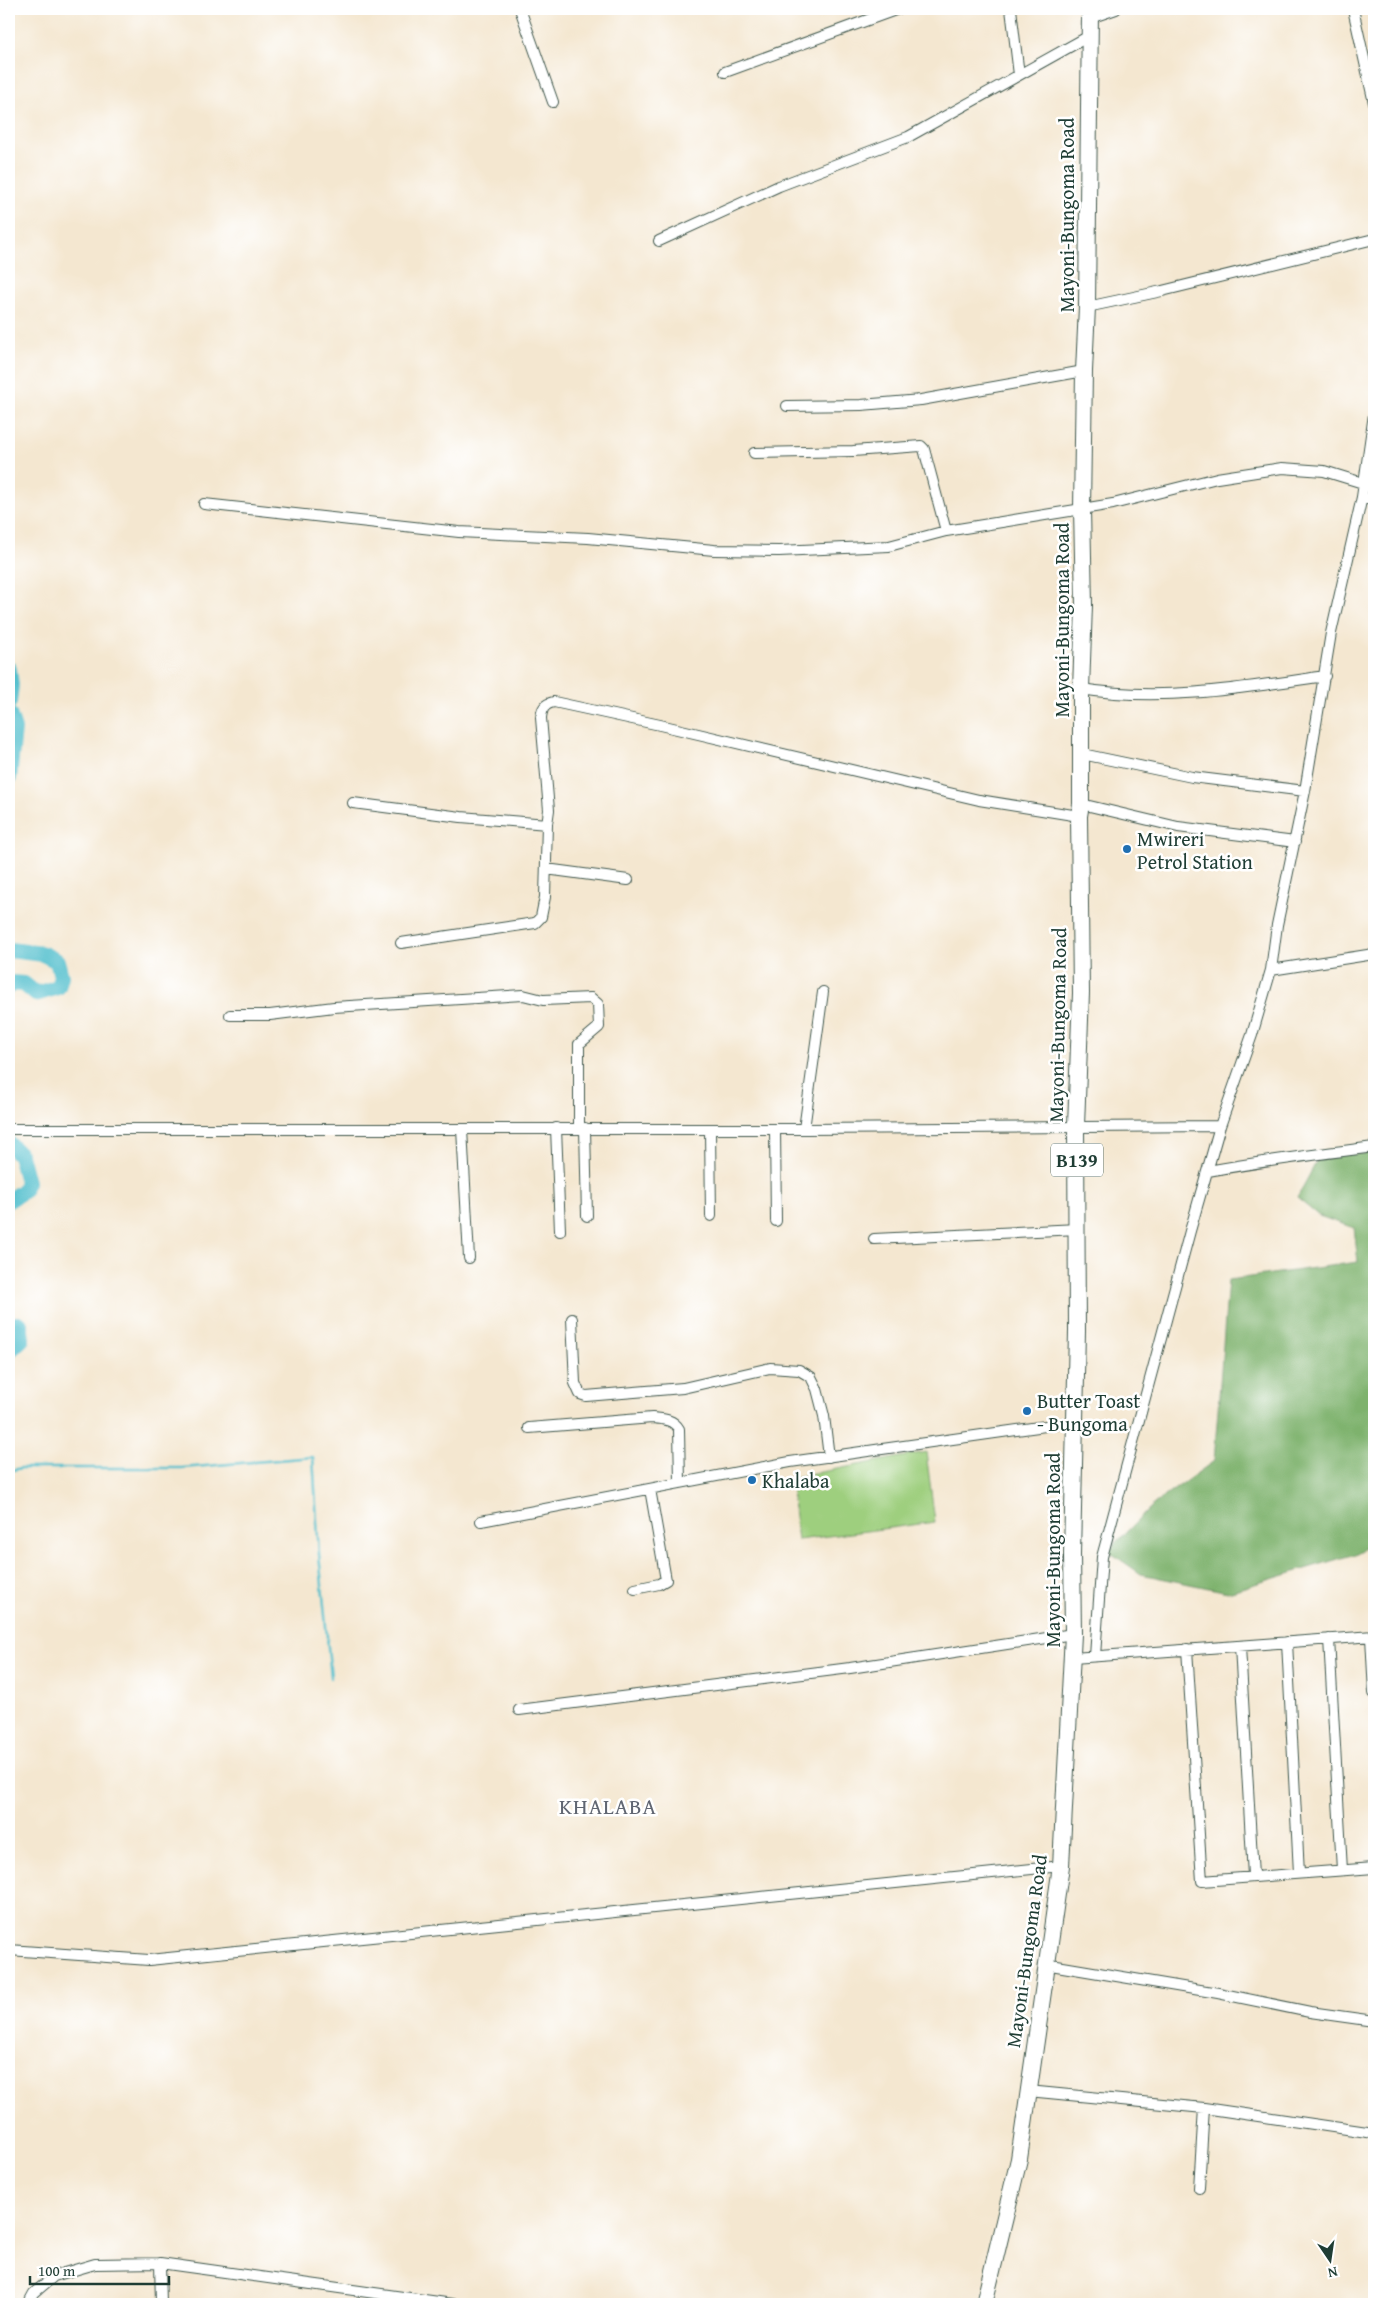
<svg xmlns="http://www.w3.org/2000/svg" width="1383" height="2313" font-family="'Gentium Book Plus',serif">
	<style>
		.green { fill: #9ecf7e; stroke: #5e8659 }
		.forest { fill: #7eb26d; stroke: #4e7850 }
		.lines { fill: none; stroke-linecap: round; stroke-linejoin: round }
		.stream { stroke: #54c0ce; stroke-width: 2.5 }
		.river { stroke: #54c0ce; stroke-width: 16 }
		.minor-casing { stroke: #3f564b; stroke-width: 12 }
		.primary-casing { stroke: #3f564b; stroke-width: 18 }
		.minor { stroke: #fff; stroke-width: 10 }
		.primary { stroke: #fff; stroke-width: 16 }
		.poi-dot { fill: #1f6fb2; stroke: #fff; stroke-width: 2 }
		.labels { text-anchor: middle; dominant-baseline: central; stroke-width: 5; stroke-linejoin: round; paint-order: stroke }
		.shield { fill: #fff; stroke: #627771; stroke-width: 1 }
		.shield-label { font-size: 19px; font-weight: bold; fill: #1f3d34 }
		.street-label { font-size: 20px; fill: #1f3d34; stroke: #fff }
		.poi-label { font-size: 20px; fill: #1f3d34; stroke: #fff; text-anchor: start }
		.quarter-label { font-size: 22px; letter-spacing: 1px; fill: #606672; stroke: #fff }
	</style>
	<rect width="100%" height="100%" fill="#fff"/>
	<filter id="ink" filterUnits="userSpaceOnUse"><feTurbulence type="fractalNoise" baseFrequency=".02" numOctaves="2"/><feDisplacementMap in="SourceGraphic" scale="10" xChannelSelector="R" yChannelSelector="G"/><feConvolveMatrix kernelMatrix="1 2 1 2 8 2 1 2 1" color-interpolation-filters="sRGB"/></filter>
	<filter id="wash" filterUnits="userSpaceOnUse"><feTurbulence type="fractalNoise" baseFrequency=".0096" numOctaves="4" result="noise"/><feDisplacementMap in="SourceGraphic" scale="20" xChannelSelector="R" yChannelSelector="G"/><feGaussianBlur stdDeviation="1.12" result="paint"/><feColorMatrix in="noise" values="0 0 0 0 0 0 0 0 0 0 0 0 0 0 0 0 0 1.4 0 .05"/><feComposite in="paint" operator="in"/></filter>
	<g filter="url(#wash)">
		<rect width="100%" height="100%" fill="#f4e7d0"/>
		<path class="green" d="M926,1452L935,1522L798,1540L790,1478Z"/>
		<path class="forest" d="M1374,1153V1543L1355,1554L1228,1592L1141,1574L1108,1551L1154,1504L1214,1461L1228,1280L1358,1262L1354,1228L1319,1216L1297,1198L1320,1155Z"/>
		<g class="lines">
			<path class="stream" d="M9,1471L21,1468H182L313,1457L319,1554L331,1678"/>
			<path class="river" d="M9,669L11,685L9,702
				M9,714L14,729L9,778
				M9,950L43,954L57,961L61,976L58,987L36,994L24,984L12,983L9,986
				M9,1144L20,1155L27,1182L23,1191L9,1200
				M9,1324H20L22,1339L9,1351"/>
		</g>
	</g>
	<g filter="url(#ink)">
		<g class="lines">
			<defs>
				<path id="minor" d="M520,9L553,102
					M1011,9L1019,75
					M1353,9L1374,103
					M1090,18L1116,9
					M725,72L898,9
					M659,241L779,186L908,137L1089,36
					M1087,307L1162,291L1374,239
					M787,406L861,405L921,400L1084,371
					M754,453L853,451L921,446L924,449L946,531
					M1362,497L1374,501
					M204,504L459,532L588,538L714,550L779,551L889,546L946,531L1113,504L1217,478L1282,468L1324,471L1363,483
					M1081,689C1162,702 1244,688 1325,676
					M1082,754L1192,777L1305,791
					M353,803L461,817L547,824L549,810L541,718C542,709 544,704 554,702L660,725L979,800L1079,816
					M1081,804L1178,827L1295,842
					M546,869L628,880
					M401,943L535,923L541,917L545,897L547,824
					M1271,970L1374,954
					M230,1015H270L334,1007L523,995L543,1000L591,998L598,1004L599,1027L579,1044V1128
					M556,1128L560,1231
					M585,1128L587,1216
					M9,1129H804L1220,1126
					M462,1129L469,1258
					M710,1129L711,1216
					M775,1129L776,1221
					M804,1129L823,992
					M1208,1171C1263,1161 1318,1154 1374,1147
					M874,1239L1078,1229
					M572,1319L575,1383L580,1394L586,1396L683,1388L770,1368L799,1370L811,1377L817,1389L824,1416L829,1457
					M529,1428L652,1418C663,1419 673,1419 679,1429L680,1483
					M481,1521L790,1462L1074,1422
					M635,1589L659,1584L666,1580L650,1489
					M1371,1637L1374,1693
					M1329,1639L1342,1870
					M1287,1642L1299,1873
					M1240,1646L1253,1876
					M1187,1649L1202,1881L1374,1868
					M1095,1656L1102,1557L1190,1231L1220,1126L1252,1035L1271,970L1277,925L1305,791L1331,633L1362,497L1374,414
					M1073,1658L1374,1636
					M519,1710L850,1668L1073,1634
					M9,1950L149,1960L1061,1866
					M1045,1964L1218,1993L1310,2012L1374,2021
					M1028,2091L1204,2108L1199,2188
					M1204,2108L1374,2133
					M160,2263L161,2304
					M28,2304L34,2293L54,2276L95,2264L160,2263L453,2304"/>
				<path id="primary" d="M984,2304L1019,2159L1061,1866L1073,1634L1072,1554L1077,1331L1076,1126L1081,993L1079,816L1081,804V689L1084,605L1082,509L1084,371L1087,307L1090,9"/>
			</defs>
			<use href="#minor" class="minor-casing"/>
			<use href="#primary" class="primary-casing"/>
			<use href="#minor" class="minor"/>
			<use href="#primary" class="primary"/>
		</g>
	</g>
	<g class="poi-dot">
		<circle cx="1127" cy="849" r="5"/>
		<circle cx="1027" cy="1411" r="5"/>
		<circle cx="752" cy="1480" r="5"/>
	</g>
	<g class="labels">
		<rect class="shield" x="1051" y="1143.5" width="52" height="33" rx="4"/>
		<g class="shield-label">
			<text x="1077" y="1160">B139</text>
		</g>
		<g class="street-label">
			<text transform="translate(1066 215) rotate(-90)">Mayoni-Bungoma Road</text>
			<text transform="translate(1061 620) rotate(-90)">Mayoni-Bungoma Road</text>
			<text transform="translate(1057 1025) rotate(-89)">Mayoni-Bungoma Road</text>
			<text transform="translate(1052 1550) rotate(-90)">Mayoni-Bungoma Road</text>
			<text transform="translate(1026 1951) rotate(-82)">Mayoni-Bungoma Road</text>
		</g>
		<g class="poi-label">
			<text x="1137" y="838">Mwireri<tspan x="1137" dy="23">Petrol Station</tspan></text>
			<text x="1037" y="1400">Butter Toast<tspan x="1037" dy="23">- Bungoma</tspan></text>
			<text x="762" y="1480">Khalaba</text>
		</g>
		<g class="quarter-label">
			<text x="608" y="1806">KHALABA</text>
		</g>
	</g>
	<rect width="1383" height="2313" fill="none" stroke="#fff" stroke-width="30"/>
	<g transform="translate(1330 2260) rotate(167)" stroke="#ffffff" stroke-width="4" paint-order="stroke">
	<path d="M0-4L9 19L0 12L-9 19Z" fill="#1f3d34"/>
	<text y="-8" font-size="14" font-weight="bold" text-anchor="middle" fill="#1f3d34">N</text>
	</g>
	<path d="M30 2276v8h139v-8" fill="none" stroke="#1f3d34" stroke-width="2.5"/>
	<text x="38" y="2276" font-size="15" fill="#1f3d34" stroke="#ffffff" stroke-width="4" paint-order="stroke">100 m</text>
</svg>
